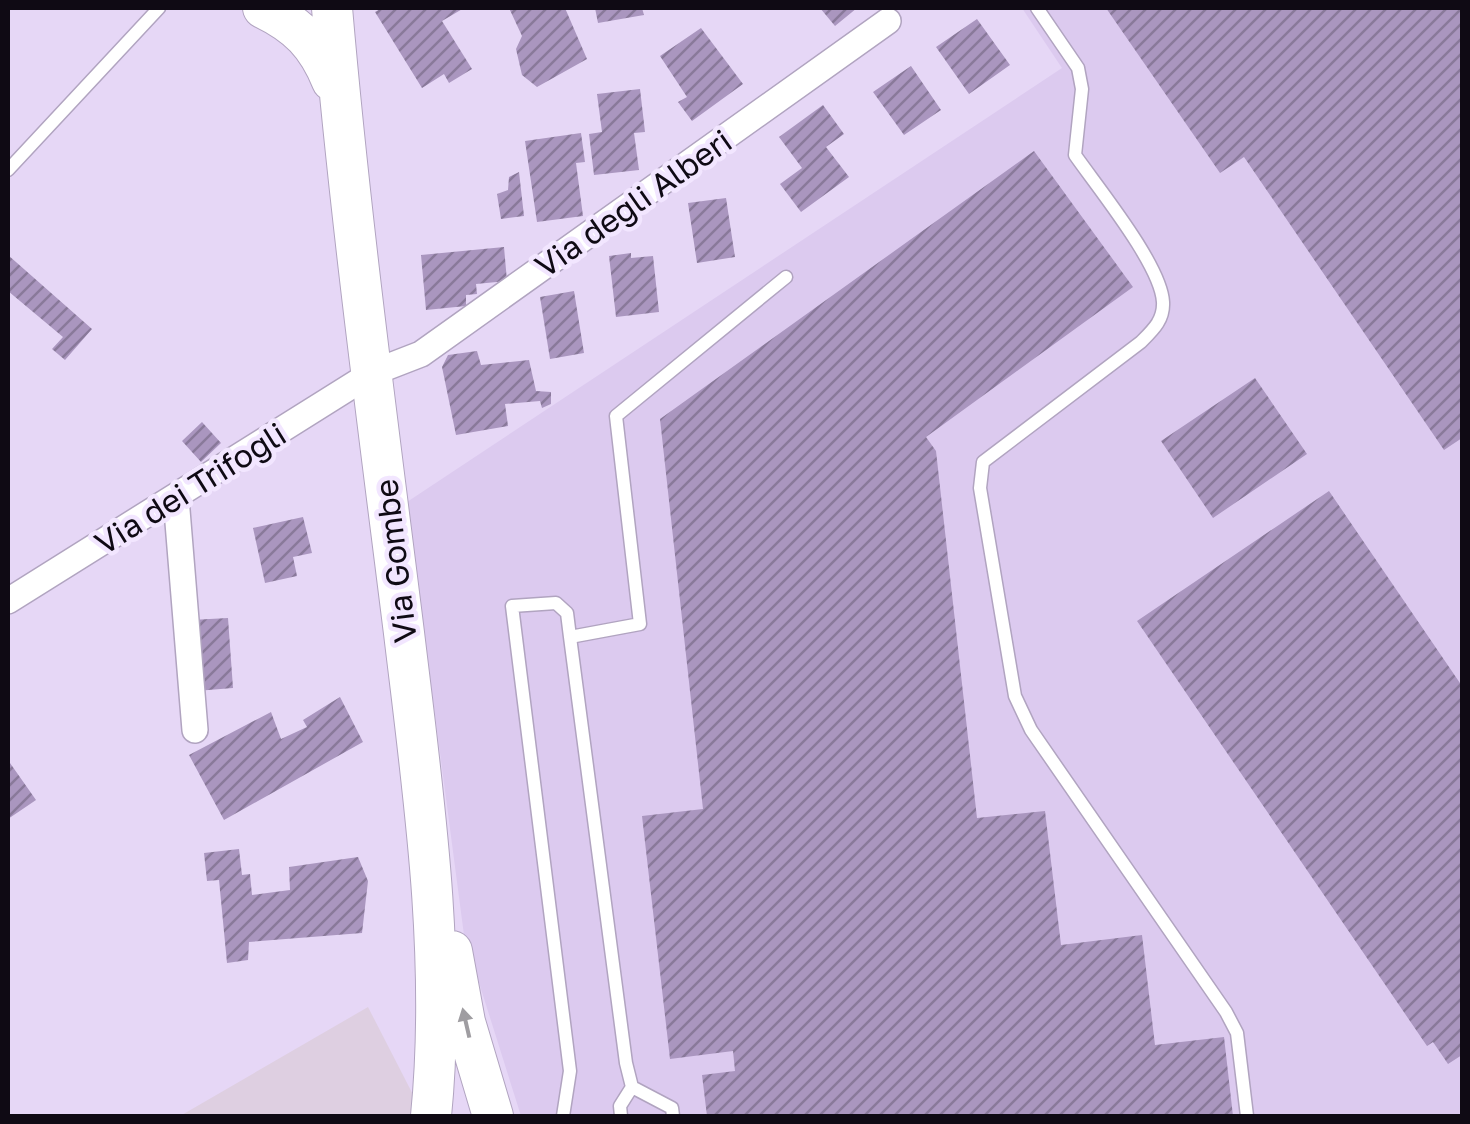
<svg xmlns="http://www.w3.org/2000/svg" width="1470" height="1124" font-family="'Golos Text',sans-serif">
	<style>
		.commercial { fill: #decfe1 }
		.built { fill: #dccaef }
		.building { fill: url(#building-hatch) }
		.lines { fill: none; stroke-linecap: round; stroke-linejoin: round }
		.service-casing { stroke: #b1a4c0; stroke-width: 15 }
		.minor-casing { stroke: #b1a4c0; stroke-width: 28 }
		.primary-casing { stroke: #b1a4c0; stroke-width: 42 }
		.service { stroke: #fff; stroke-width: 12 }
		.minor { stroke: #fff; stroke-width: 25 }
		.primary { stroke: #fff; stroke-width: 40 }
		.oneway { fill: #9f9da1 }
		.labels { text-anchor: middle; dominant-baseline: central; stroke-width: 9; stroke-linejoin: round; paint-order: stroke }
		.street-label { font-size: 32px; fill: #0f0a14; stroke: #f2e6ff }
	</style>
	<defs>
		<pattern id="building-hatch" width="6" height="6" patternUnits="userSpaceOnUse" patternTransform="scale(2.5)"><rect width="6" height="6" fill="#aa96bf"/><path d="M-1 1l2-2M0 6l6-6M5 7l2-2" fill="none" stroke="#89799a"/></pattern>
	</defs>
	<rect width="100%" height="100%" fill="#e6d7f6"/>
	<path class="commercial" d="M368,1007L424,1116H180Z"/>
	<path class="built" d="M1022,8H1462V1116H521L464,935L407,502L1062,68Z"/>
	<path class="building" d="M382,8H464L442,21L472,69L449,83L444,74L422,88L375,12Z
		M509,8H565L587,59L537,87L522,75L516,49L522,36Z
		M595,8H642L644,15L598,23Z
		M820,8H857L835,26Z
		M1106,8H1451L1453,10L1462,8V438L1444,450L1244,157L1220,173Z
		M977,19L1010,65L969,94L936,47Z
		M701,28L743,84L692,121L678,102L687,97L660,56Z
		M911,66L941,110L904,135L873,92Z
		M640,89L645,132L634,133L639,170L594,175L589,134L602,132L597,94Z
		M823,105L844,134L826,147L849,177L801,212L780,184L802,168L779,137Z
		M581,133L585,162L576,163L583,216L537,222L525,141Z
		M1034,151L1133,287L926,437L936,451L977,818L1045,811L1061,945L1142,935L1155,1045L1224,1037L1233,1116H707L702,1075L735,1071L733,1051L670,1059L642,816L703,809L660,419Z
		M519,172L524,216L501,219L497,194L508,190L509,177Z
		M726,198L735,257L697,263L688,203Z
		M504,247L507,281L476,284L477,294L466,295V306L426,310L421,255Z
		M631,253V258L653,256L659,312L616,317L609,256Z
		M8,255L92,329L65,360L52,349L63,337L8,291Z
		M574,291L584,353L550,359L540,297Z
		M477,351L481,365L529,360L536,391L551,392V404L542,408L540,401L505,404L508,426L456,435L442,367L448,355Z
		M1255,378L1307,454L1213,518L1161,441Z
		M202,422L221,443L201,462L182,441Z
		M1329,491L1462,686V1055L1448,1064L1433,1042L1427,1046L1137,621Z
		M303,517L312,553L293,557L297,576L265,583L253,528Z
		M228,618L233,688L196,691L191,620Z
		M340,697L363,742L224,820L189,755L271,712L281,739L307,727L303,720Z
		M10,763L36,800L8,819V765Z
		M239,849L242,875L250,874L252,895L290,890L289,867L358,857L368,881L362,933L249,942L248,960L227,963L219,880L207,881L204,853Z"/>
	<g class="lines">
		<defs>
			<path id="service" d="M1037,8L1078,68L1082,89L1075,155C1098,188 1161,265 1163,302C1164,320 1153,330 1141,342L983,462L980,488L1015,696L1031,730L1226,1012L1237,1033L1247,1116
				M8,170L159,8
				M563,1116L570,1071L512,606L556,603L567,613L570,637
				M621,1116L620,1106L632,1087
				M673,1116L672,1108L632,1087L626,1063L570,637L640,624L616,416L786,277"/>
			<path id="minor" d="M176,498L195,730
				M8,601L372,373L421,354L888,21"/>
			<path id="primary" d="M263,8C298,25 317,44 332,81
				M332,8C350,217 378,425 404,633C423,791 447,957 431,1116
				M452,951L465,1022L493,1116"/>
		</defs>
		<use href="#service" class="service-casing"/>
		<use href="#minor" class="minor-casing"/>
		<use href="#primary" class="primary-casing"/>
		<use href="#service" class="service"/>
		<use href="#minor" class="minor"/>
		<use href="#primary" class="primary"/>
	</g>
	<defs><path id="oneway-solid" d="M-6-.8H1V-3.2L6.5 0L1 3.2V.8H-6Z" transform="scale(2.5)"/></defs>
	<use class="oneway" href="#oneway-solid" transform="translate(466 1023) rotate(-103)"/>
	<g class="labels">
		<g class="street-label">
			<text transform="translate(633 203) rotate(-35)">Via degli Alberi</text>
			<text transform="translate(190 488) rotate(-32)">Via dei Trifogli</text>
			<text transform="translate(395 561) rotate(-97)">Via Gombe</text>
		</g>
	</g>
	<rect width="1470" height="1124" fill="none" stroke="#0f0a14" stroke-width="20"/>
</svg>
